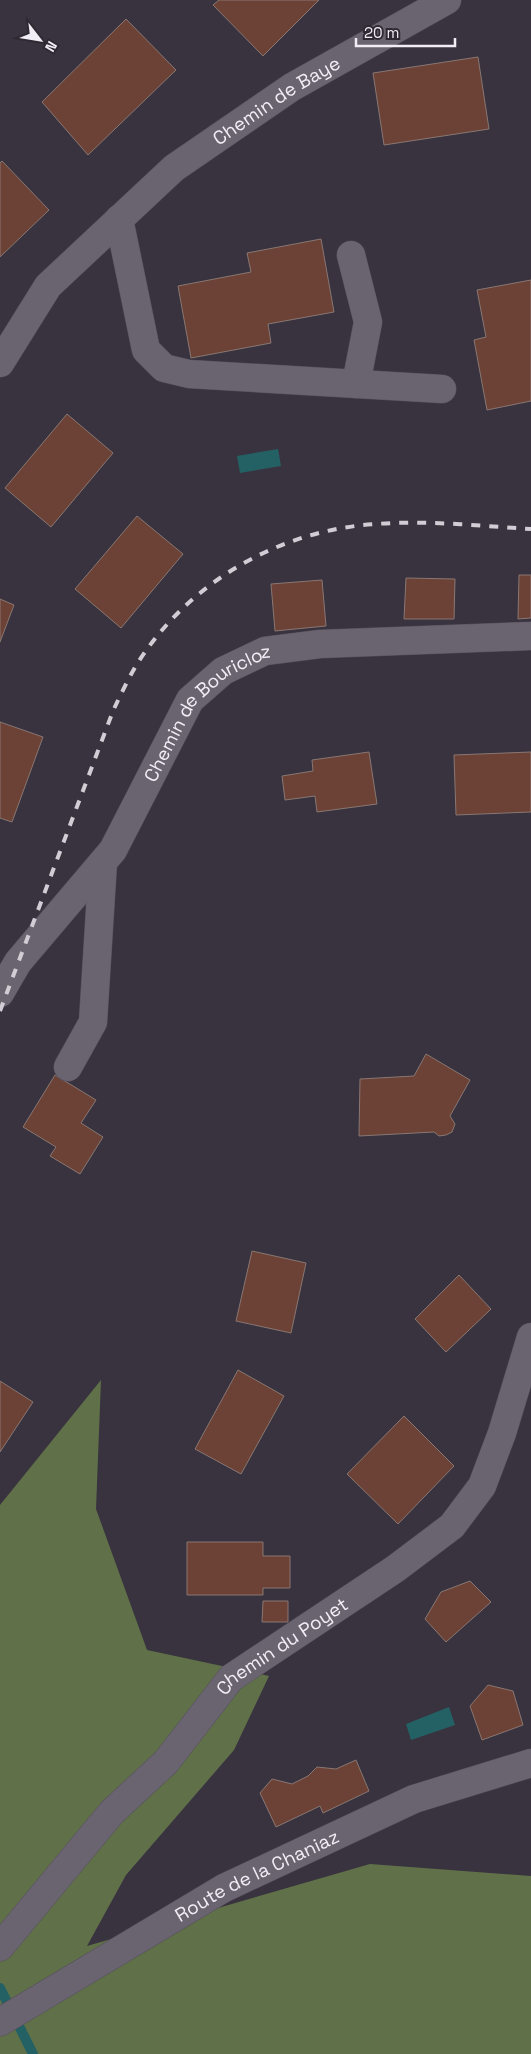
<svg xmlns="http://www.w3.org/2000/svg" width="531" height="2054" font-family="'Space Grotesk',sans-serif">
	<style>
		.forest { fill: #607149 }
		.water { fill: #246165 }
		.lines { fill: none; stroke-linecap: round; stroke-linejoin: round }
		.stream { stroke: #246165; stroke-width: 10 }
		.building { fill: #6c4237; stroke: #887772 }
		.minor-casing { stroke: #56515b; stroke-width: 29 }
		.minor { stroke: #6a6370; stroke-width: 28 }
		.rail { stroke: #d1cdd5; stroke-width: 4; stroke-dasharray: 9 9; stroke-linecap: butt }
		.labels { text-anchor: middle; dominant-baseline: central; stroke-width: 5; stroke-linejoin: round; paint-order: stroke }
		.street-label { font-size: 19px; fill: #f1edf5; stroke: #2f2934 }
	</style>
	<rect width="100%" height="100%" fill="#39333f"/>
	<path class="forest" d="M101,1380L96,1509L147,1650L269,1676L234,1750L126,1875L87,1946L370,1864L531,1876V2054H0V1505Z"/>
	<path class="water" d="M278,449L281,466L240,473L237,456Z
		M449,1707L455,1725L411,1740L406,1724Z"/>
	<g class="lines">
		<path class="stream" d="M0,1988L33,2054"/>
	</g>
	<path class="building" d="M219,0H319L263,56L213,5Z
		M126,19L176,70L88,155L42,102Z
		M478,57L489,129L384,145L373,73Z
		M2,161L49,210L0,257V163Z
		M321,239L334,312L268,324L271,343L191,358L178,286L251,272L247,253Z
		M531,280V401L487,410L474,340L486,337L477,290Z
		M67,414L113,453L51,527L5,488Z
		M137,516L183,554L121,628L75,589Z
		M519,575H531V618L518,619Z
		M406,578L455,579L454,619H404Z
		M322,580L326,626L275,631L271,584Z
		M0,599L14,605L0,642Z
		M0,722L43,737L12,822L0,818Z
		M369,752L377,804L317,812L315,796L285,800L282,776L313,771L312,760Z
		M531,752V812L456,815L454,755Z
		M426,1054L470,1080L450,1116L455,1124L452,1132L446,1135L439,1136L434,1132L359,1136L360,1079L414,1076Z
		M55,1075L96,1100L81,1123L103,1137L80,1174L50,1156L56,1147L23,1127Z
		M252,1251L306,1263L291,1333L236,1321Z
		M459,1275L491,1309L446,1352L415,1319Z
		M238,1370L284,1396L241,1474L195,1449Z
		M0,1381L33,1402L0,1452Z
		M404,1416L454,1466L398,1524L347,1474Z
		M187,1542H263V1556H290V1588H263V1595H187Z
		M470,1581L491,1602L446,1642L425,1619L441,1592Z
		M263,1601H288V1622H262Z
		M488,1685L513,1691L523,1725L482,1740L470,1706Z
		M356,1760L369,1791L323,1813L320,1806L276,1827L260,1793L272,1779L292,1784L308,1776L317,1767L336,1769Z"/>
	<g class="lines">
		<defs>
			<g id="minor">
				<path d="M119,219L146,350L164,368L189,374L442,389"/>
				<path d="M351,255L368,322L356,384"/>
				<path id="s1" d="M0,363L48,286L174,168L292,87L447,0"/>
				<path id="s2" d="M0,993L18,962L113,850L190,700L223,671L265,651L320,644L531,636"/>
				<path d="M68,1067L93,1022L103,862"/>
				<path id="s3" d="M0,1947L112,1812L166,1762L231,1678L395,1569L452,1526L482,1486L502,1433L531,1337"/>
				<path id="s4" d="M0,2022L224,1888L414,1799L531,1763"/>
			</g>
		</defs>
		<use href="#minor" class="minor-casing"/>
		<use href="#minor" class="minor"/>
		<path class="rail" d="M0,1011L113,711C120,696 128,679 137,664C189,582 279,530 376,524C427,520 480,526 531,529"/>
	</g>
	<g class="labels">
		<g class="street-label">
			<text stroke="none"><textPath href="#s1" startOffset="386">Chemin de Baye</textPath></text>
			<text stroke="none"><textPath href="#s2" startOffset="354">Chemin de Bouricloz</textPath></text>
			<text stroke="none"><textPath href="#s3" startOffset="415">Chemin du Poyet</textPath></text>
			<text stroke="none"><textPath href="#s4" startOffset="296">Route de la Chaniaz</textPath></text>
		</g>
	</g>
	<g transform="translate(40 40) rotate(121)" stroke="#2f2934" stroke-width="4" paint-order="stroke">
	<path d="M0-4L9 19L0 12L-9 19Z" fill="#f1edf5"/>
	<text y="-8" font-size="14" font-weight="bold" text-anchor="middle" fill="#f1edf5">N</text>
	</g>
	<path d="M356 38v8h99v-8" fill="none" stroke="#f1edf5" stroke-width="2.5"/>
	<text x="364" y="38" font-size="15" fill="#f1edf5" stroke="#2f2934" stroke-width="4" paint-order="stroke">20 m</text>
</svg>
